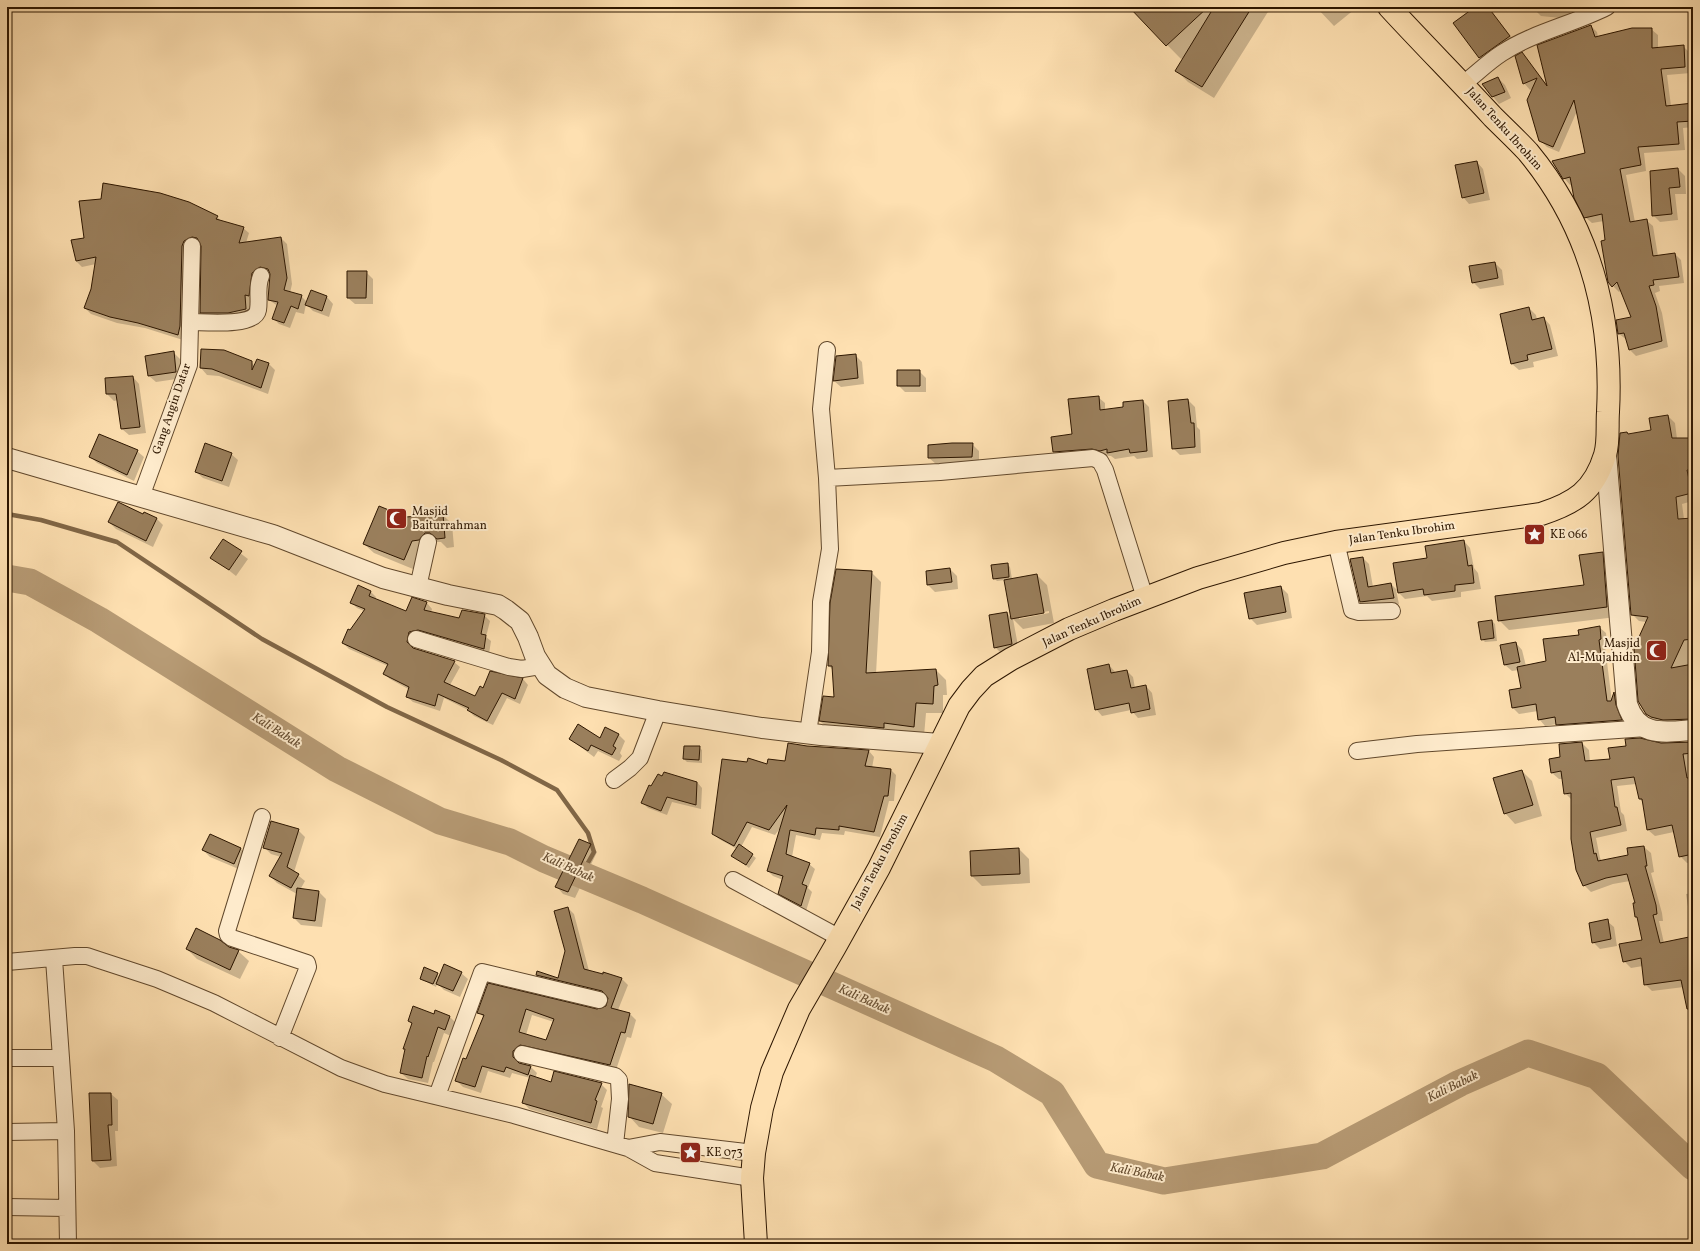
<svg xmlns="http://www.w3.org/2000/svg" width="1700" height="1251" font-family="Vollkorn,serif">
	<style>
		.shadow { fill: #0003; fill-rule: evenodd }
		.lines { fill: none; stroke-linecap: round; stroke-linejoin: round }
		.stream { stroke: #806646; stroke-width: 4.5 }
		.river { stroke: #b79b75; stroke-width: 27 }
		.building { fill: #9a7f5c; stroke: #2d1600; fill-rule: evenodd }
		.minor-casing { stroke: #61482c; stroke-width: 18 }
		.tertiary-casing { stroke: #61482c; stroke-width: 22 }
		.primary-casing { stroke: #2d1600; stroke-width: 24 }
		.minor { stroke: #feebcc; stroke-width: 16 }
		.tertiary { stroke: #feebcc; stroke-width: 20 }
		.primary { stroke: #fee0b1; stroke-width: 22 }
		.labels { text-anchor: middle; dominant-baseline: central; stroke-width: 4; stroke-linejoin: round; paint-order: stroke }
		.street-label { font-size: 12px; fill: #2d1600; stroke: #feebcc }
		.poi-label { font-size: 12px; fill: #2d1600; stroke: #feebcc; text-anchor: start }
		.water-label { font-size: 13px; font-style: italic; fill: #644b2f; stroke: #feebcc }
	</style>
	<rect width="100%" height="100%" fill="#fee0b1"/>
	<filter id="stains"><feTurbulence type="fractalNoise" baseFrequency=".005" numOctaves="4"/><feColorMatrix values="0 0 0 0 .2 0 0 0 0 .09 0 0 0 0 .02 0 0 0 .5 -.17"/></filter>
	<radialGradient id="worn" r=".72"><stop offset=".6" stop-color="#630" stop-opacity="0"/><stop offset="1" stop-color="#630" stop-opacity=".3"/></radialGradient>
	<path class="shadow" d="M1130,7H1211L1213,10L1215,7H1271L1214,98L1188,82L1176,70L1184,57L1181,59Z
		M1316,7H1354L1355,9L1334,26Z
		M1477,7H1488L1519,47L1490,68L1480,58L1454,24Z
		M1535,7H1571L1570,19L1541,16L1535,10Z
		M1591,26L1597,32L1598,37L1651,29L1658,35V48L1683,46L1690,53L1691,73L1667,75L1671,106L1692,104L1690,91L1693,90V127L1683,128L1685,150L1644,153L1646,171L1626,175L1635,222L1646,220L1653,226L1658,256L1675,254L1681,260L1684,283L1659,286L1660,291L1655,293L1662,313L1668,347L1636,356L1630,350L1627,340L1619,334L1632,318L1621,290L1619,292L1613,286L1604,221L1592,223L1585,217L1573,184L1570,185L1564,178L1586,154L1577,111L1559,152L1547,147L1540,140L1534,88L1530,90L1524,83L1522,54L1549,87Z
		M1498,78L1505,85L1511,98L1499,104L1483,84Z
		M1477,162L1483,169L1490,200L1469,204L1463,197Z
		M1678,169L1685,176L1686,194H1675L1678,220L1660,222L1653,215Z
		M217,217L222,222L243,228L249,233L246,243L281,238L287,244L292,284L290,293L301,296L307,302L311,292L327,297L333,304L329,317L313,311L306,304L304,314L296,312L290,328L279,324L273,318L278,306L269,300L270,272L261,274L254,301L250,300L251,315L207,318L201,312L202,246L198,242L183,340L145,328L117,323L91,314L85,308L92,289L96,264L82,267L76,261Z
		M1495,263L1502,270L1504,285L1480,289L1473,282Z
		M366,272L373,279V304H355L348,298Z
		M1529,308L1536,315L1537,320L1544,318L1550,325L1558,356L1533,362L1534,367L1519,370L1512,364Z
		M173,352L180,359L183,378L156,382L149,376Z
		M855,355L862,362L864,384L841,387L834,381Z
		M251,362L255,366L268,363L275,370L268,394L219,376L207,375L201,368Z
		M919,371L926,378V392H905L898,385Z
		M133,377L139,384L146,433L129,435L122,429L118,400L114,401L107,394Z
		M1098,397L1105,403V410L1124,408L1143,401L1149,407L1153,457L1137,459L1134,456L1115,459L1111,456L1099,455L1060,458L1054,452L1073,435Z
		M1188,400L1195,407L1197,427L1200,430L1201,453L1180,455L1173,448L1169,402Z
		M1668,416L1675,423L1677,439H1693V501L1682,504L1684,519H1693V726L1654,721L1647,714L1646,622L1639,621L1632,614L1629,435L1652,431Z
		M972,444L979,451V463L936,464L929,458Z
		M137,451L144,457L134,481L97,463L91,457Z
		M231,454L238,460L229,487L203,478L196,472Z
		M443,515L452,524L454,547L447,548L441,542H435L421,550L413,569L374,553L364,544L406,518Z
		M144,516L156,518L163,525L153,547L116,529L109,522Z
		M223,540L248,559L236,576L212,557Z
		M1464,541L1470,548L1474,568L1478,573L1481,589L1461,592V597L1432,601L1427,596L1405,599L1396,590L1399,604L1367,608L1361,602L1363,558L1369,564L1373,587L1391,584L1399,592L1428,559Z
		M1602,553L1612,562L1616,617L1509,630L1499,620L1585,586Z
		M1007,564L1010,567L1012,579L1037,575L1047,585L1054,623L1023,629L1013,619L1019,651L1002,654L995,647L1007,613L1012,619L1005,580L997,581L994,578ZM1049,611V613L1019,619V617Z
		M950,569L957,576L958,589L935,592L928,585L927,572Z
		M871,572L881,582L876,674L936,670L946,680L947,695H943V713H926L924,736L830,731L820,721L835,698L833,670L829,666Z
		M359,587L371,592L376,597L375,600L406,612L412,599L427,603L432,609L431,612L460,619L484,615L490,621L486,637L491,641L489,654L412,642V648L454,662L460,667L450,685L476,697L484,689L491,672L523,679L528,685L520,704L507,698L493,725L474,716L468,710L444,698L440,711L413,702L407,697L410,690L390,679L384,674L388,666L349,649L343,643L364,611L357,608L352,603Z
		M1281,587L1288,594L1292,618L1257,625L1250,618Z
		M1492,621L1495,624L1497,641L1485,642L1482,639Z
		M1599,627L1606,633L1607,645L1605,646L1612,702L1615,693L1620,699L1627,726L1564,731L1557,724L1545,726L1539,719L1538,711L1519,714L1513,708L1522,689L1519,670L1512,671L1505,665L1516,643L1522,650L1526,666L1547,662L1580,636Z
		M1109,665L1116,673L1127,671L1133,677L1135,688L1146,686L1152,693L1156,715L1138,718L1131,710L1102,716L1096,709Z
		M605,728L619,735L625,741L620,753L622,756L619,761L598,751L594,757L570,739H600Z
		M1693,742V760L1689,761L1693,778V862L1687,863L1680,856L1674,832L1655,836L1648,830L1643,803L1640,799L1636,784L1617,786L1621,812L1624,815L1627,831L1596,838L1600,858L1602,861L1629,856L1644,847L1651,853L1654,872L1651,873L1662,913L1663,921H1659L1664,943L1693,938L1686,894L1693,893V1010L1687,1003L1684,987L1652,991L1645,984L1643,966L1631,968L1624,961L1643,941L1638,919L1636,917L1637,904L1630,881L1613,884L1591,892L1584,885L1572,800L1565,793L1563,779H1559L1552,773L1562,758L1582,743L1589,750L1590,762L1611,760L1652,743Z
		M699,747L702,750V763L687,762L684,759Z
		M807,747L869,751L874,757L872,768L891,770L896,775L894,801H889L880,837L845,831L844,835L822,833L820,840L796,835L792,857L809,864L815,869L808,888L812,892L806,911L784,899L779,893L783,880L773,876L768,871L781,827L775,835L752,827L741,847L756,858L749,868L733,856L737,849L719,839L713,834L768,766L786,762Z
		M1522,771L1532,781L1542,816L1515,824L1505,813Z
		M697,782L702,788L701,809L672,802L667,815L648,808L642,802Z
		M298,830L305,837L294,872L305,881L300,890L319,892L326,899L322,927L301,925L294,918L297,894L277,883L270,876L281,857L271,854L264,847Z
		M590,845L597,852L575,898L563,894L557,887Z
		M241,849L247,855L241,870L210,857L203,850Z
		M1019,849L1029,859L1030,883L982,886L972,876Z
		M568,908L574,914L589,971L603,975L604,973L622,979L628,985L618,1010L630,1014L636,1020L631,1038L627,1037L616,1070L518,1059L520,1063L531,1067L537,1073L535,1078L552,1083L601,1084L607,1090L601,1107L603,1108L597,1129L529,1109L523,1102L530,1078L512,1073L510,1078L488,1071L481,1093L463,1087L457,1081L484,1018L479,1012L489,984L597,1010L607,1007L608,997L543,981L537,975L558,979L566,951ZM532,1015L554,1022L547,1041L526,1035Z
		M1607,921L1614,927L1617,946L1600,949L1593,942Z
		M228,948L238,951L249,961L240,979L197,959L187,949Z
		M461,973L468,979L460,997L444,990L437,983L436,987L421,979L437,974L440,977Z
		M436,1011L450,1017L456,1023L451,1036L444,1033L434,1062H433L428,1083L408,1079L401,1073L406,1050L404,1048L412,1024L409,1021L434,1015Z
		M91,1094H111L118,1100V1131H115L117,1166L100,1168L93,1161Z
		M661,1094L672,1104L663,1133L639,1127L629,1116Z"/>
	<g class="lines">
		<path class="stream" d="M7,514L41,520L117,542L262,639L387,707L501,760L557,790L588,833L594,852L581,875"/>
		<path class="river" d="M7,578L30,582L99,620L337,769L440,821L510,842L544,859L642,900L996,1059L1052,1093L1097,1165L1164,1181L1322,1156L1460,1083L1528,1053L1597,1076L1693,1167"/>
	</g>
	<path class="building" d="M1129,7H1208L1166,46Z
		M1214,7H1252L1202,87L1175,71Z
		M1475,7H1488L1510,36L1479,58L1453,23Z
		M1591,25L1595,37L1632,28H1652V48L1684,45L1685,67L1661,69L1666,106L1693,103V121L1677,122L1679,144L1638,147L1641,165L1620,169L1630,222L1647,219L1653,256L1675,253L1679,277L1653,280L1654,285L1649,286L1656,306L1662,341L1629,350L1624,333L1618,334L1616,320L1631,317L1617,282L1612,287L1608,282L1601,241L1605,240L1602,214L1584,218L1574,198L1570,177L1563,179L1552,161L1585,153L1574,100L1553,147L1539,141L1527,100L1537,78L1523,84L1515,56L1522,52L1547,86L1537,45Z
		M1498,77L1505,92L1492,97L1482,84Z
		M1477,161L1484,193L1462,198L1455,165Z
		M1678,168L1680,187L1669,188L1672,214L1652,216L1650,171Z
		M103,183L160,193L189,202L218,216L216,219L244,227L239,243L281,237L287,278L284,290L302,295L298,309L291,306L284,323L272,319L278,302L268,300L270,274L268,269L260,267L252,273L249,296L245,295L246,309L228,313H200L201,246L197,238L192,237L184,241L182,246L180,326L178,335L138,323L110,317L84,308L91,289L96,257L76,261L71,240L84,238L79,201L101,199Z
		M1495,262L1498,278L1472,283L1469,266Z
		M347,271H367L366,298H347Z
		M311,290L327,296L322,311L305,305Z
		M1529,307L1532,320L1544,317L1552,349L1527,355L1528,360L1511,364L1500,314Z
		M201,349L224,350L252,361V370L257,359L269,363L261,388L212,369L200,368Z
		M174,351L176,372L148,376L145,356Z
		M856,354L858,378L833,381L836,356Z
		M897,370H920V386H897Z
		M133,376L140,427L121,429L116,394H106L105,378Z
		M1099,396L1100,410L1123,407V402L1143,400L1147,451L1130,453L1129,449L1107,453V449L1100,451L1092,449L1053,452L1051,437L1072,434L1068,399Z
		M1188,399L1191,423H1194L1195,447L1172,449L1168,401Z
		M1668,415L1672,438H1693V470H1687L1692,493L1676,497L1678,519L1693,518V639L1684,640L1671,668L1693,664V719L1663,720L1651,717L1646,714L1638,701L1634,648L1648,617L1631,615L1618,456L1620,433L1627,432L1628,434L1651,430L1649,418Z
		M99,434L138,450L127,475L89,457Z
		M205,443L232,453L222,481L195,472Z
		M952,443H973L972,457L928,458V445Z
		M118,502L143,514L144,512L157,518L146,541L108,522Z
		M379,506L406,517L443,514L445,538L437,539L430,533H425L419,540L412,541L404,560L363,544Z
		M223,539L242,551L229,570L210,558Z
		M1464,540L1468,566L1472,565L1474,583L1455,585V591L1424,595L1423,589L1398,593L1393,563L1427,558L1425,546Z
		M1603,552L1607,607L1498,621L1495,596L1584,585L1579,555Z
		M1363,557L1368,587L1391,583L1394,598L1360,602L1350,559Z
		M1008,563L1009,577L993,579L991,565Z
		M950,568L952,582L927,585L926,571Z
		M836,569L872,571L866,673L936,669L938,685L934,686L933,704L916,703L914,727L884,723V728L819,721L823,696L834,697L832,666H828L830,603Z
		M1037,574L1044,613L1011,619L1004,580Z
		M358,585L371,591L369,596L406,611L412,597L427,602L424,610L459,618L462,610L485,614L481,634L486,635L484,649L418,630L409,632L407,642L413,648L455,661L444,682L475,696L480,686L483,688L490,671L523,678L515,699L502,693L487,721L467,710L469,708L438,694L435,706L406,697L409,687L383,674L388,664L342,643L348,629L350,630L365,609L350,603Z
		M1281,586L1286,612L1249,619L1244,593Z
		M1007,612L1012,644L994,648L989,615Z
		M1492,620L1494,638L1481,640L1478,622Z
		M1600,626L1601,639L1599,640L1607,701H1611L1614,692L1616,705L1622,720L1556,725L1555,717L1538,720L1536,704L1512,708L1509,690L1521,688L1517,667L1546,661L1543,639L1579,635L1578,630Z
		M1516,642L1520,662L1504,665L1500,645Z
		M1109,664L1111,673L1127,670L1131,688L1146,685L1150,709L1131,713L1129,703L1095,710L1087,669Z
		M578,724L600,738L605,727L619,734L613,746L616,748L612,755L591,745L588,751L569,739Z
		M1640,738L1661,743L1693,742V753L1683,754L1687,778L1693,777V854L1679,857L1672,825L1647,830L1642,799H1639L1634,777L1611,780L1615,807H1617L1621,825L1590,832L1594,854L1596,853L1598,861L1628,855L1627,848L1644,846L1647,866H1645L1656,905L1657,914L1653,915L1660,943L1689,937L1693,958V1009H1687L1681,980L1644,985L1641,958L1623,962L1619,944L1642,940L1637,917H1635L1633,903H1635L1627,874L1606,878L1583,886L1576,870L1571,839V793L1564,794L1561,771L1551,773L1549,759L1560,757L1559,744L1582,742L1585,761L1610,759L1608,748L1626,746L1625,739Z
		M788,743L807,746L869,750L865,766L891,769L888,796H884L874,832L839,826V830L816,828L815,835L790,830L786,854L810,863L802,884L807,886L801,906L778,894L783,876L767,871L787,805L769,830L747,822L734,846L712,834L722,759L747,762L748,758L767,764L768,759L785,761Z
		M684,746H700L699,760L683,759Z
		M1522,770L1533,805L1504,814L1493,778Z
		M664,772L697,782L696,805L667,797L661,811L641,803L649,785L651,786L658,774L662,776Z
		M271,821L299,829L287,867L299,874L291,888L269,876L282,853L263,848Z
		M210,834L241,848L234,864L202,850Z
		M579,839L591,844L568,892L555,887Z
		M739,844L753,854L746,865L731,856Z
		M1019,848L1020,874L971,876L970,851Z
		M297,888L319,891L315,921L293,918Z
		M568,907L584,969L603,974V972L622,978L611,1008L630,1013L625,1033L621,1032L610,1065L520,1045L513,1051V1057L519,1063L531,1066L528,1075L506,1067L504,1072L482,1066L475,1087L455,1081L463,1058L466,1059L484,1015L477,1013L488,983L597,1009L606,1006L608,998L602,991L536,975L537,971L558,978L565,951L554,911ZM526,1009L554,1019L546,1040L519,1032Z
		M1608,919L1611,939L1592,943L1589,923Z
		M196,928L220,940L229,947L239,950L230,970L186,949Z
		M444,964L462,972L453,991L436,984Z
		M424,967L438,973L433,984L420,979Z
		M413,1006L434,1014L435,1010L450,1016L445,1030L438,1027L428,1057L427,1056L422,1078L400,1073L405,1049H403L412,1023L408,1021Z
		M554,1071L602,1083L595,1100L597,1101L591,1123L522,1103L530,1075L551,1082Z
		M629,1084L662,1093L653,1124L628,1117Z
		M89,1093H111L112,1125H108L111,1160L92,1161Z"/>
	<g class="lines">
		<defs>
			<path id="minor" d="M1463,84C1476,74 1488,62 1502,53C1534,32 1574,24 1607,7
				M191,322C205,322 255,327 258,310C260,298 256,288 261,276
				M827,478L940,472L1093,458L1100,461L1105,470L1145,598
				M141,497L189,365L192,246
				M1336,542L1352,610L1359,612L1392,611
				M418,587L428,542
				M416,639L509,667L522,669L540,666
				M808,733L820,652L821,602L830,549L827,478L821,409L827,350
				M1357,751L1417,744L1647,728
				M614,780L630,768L640,758L658,711
				M262,817L227,931L228,935L232,938L307,963L308,967L280,1038
				M733,880L840,938
				M54,959L61,1058
				M7,962L75,956H87L99,960L157,979L214,1003L341,1068L385,1084L514,1115L628,1148L655,1163L752,1178
				M522,1054L615,1076L619,1080L620,1099L615,1144
				M7,1058H61L66,1131L68,1244
				M437,1096L482,972L599,1000
				M7,1132L66,1131
				M628,1148L660,1142L754,1153
				M7,1207L67,1208"/>
			<path id="tertiary" d="M1606,454L1627,704C1638,738 1665,732 1693,730
				M7,458L273,535L383,578L448,595L498,605L506,610L520,621L528,637L535,656L547,675L565,688L586,697L658,711L762,728L821,735L940,744"/>
			<path id="primary" d="M756,1244L752,1178L754,1153L762,1108L772,1072L799,1009L835,947L879,868L959,706L971,690L984,676L1011,659L1069,629L1114,610L1198,578L1284,553L1336,542L1541,514C1575,503 1594,491 1605,455C1609,442 1607,425 1608,412C1613,316 1590,227 1528,152C1517,140 1505,129 1493,117C1459,80 1423,44 1389,7"/>
		</defs>
		<use href="#minor" class="minor-casing"/>
		<use href="#tertiary" class="tertiary-casing"/>
		<use href="#primary" class="primary-casing"/>
		<use href="#minor" class="minor"/>
		<use href="#tertiary" class="tertiary"/>
		<use href="#primary" class="primary"/>
	</g>
	<defs>
		<symbol id="mosque-square" viewBox="-11 -11 22 22"><rect x="-9" y="-9" width="18" height="18" rx="4" fill="#8f2418" stroke="#feebcc"/><path d="M3.5-4.9A6 6 0 1 0 3.5 4.9A5 5 0 1 1 3.5-4.9Z" fill="#fff"/></symbol>
		<symbol id="sight-square" viewBox="-11 -11 22 22"><rect x="-9" y="-9" width="18" height="18" rx="4" fill="#8f2418" stroke="#feebcc"/><path d="M0-6L1.8-2.2L6-1.7L2.9 1.2L3.7 5.4L0 3.3L-3.7 5.4L-2.9 1.2L-6-1.7L-1.8-2.2Z" fill="#fff"/></symbol>
	</defs>
	<g fill-rule="evenodd">
		<use href="#mosque-square" x="384" y="506" width="25" height="25"/>
		<use href="#sight-square" x="1522" y="522" width="25" height="25"/>
		<use href="#mosque-square" x="1644" y="638" width="25" height="25"/>
		<use href="#sight-square" x="678" y="1140" width="25" height="25"/>
	</g>
	<g class="labels">
		<g class="street-label">
			<text transform="translate(1504 129) rotate(48)">Jalan Tenku Ibrohim</text>
			<text transform="translate(172 409) rotate(-71)">Gang Angin Datar</text>
			<text transform="translate(1402 533) rotate(-8)">Jalan Tenku Ibrohim</text>
			<text transform="translate(1092 622) rotate(-24)">Jalan Tenku Ibrohim</text>
			<text transform="translate(880 862) rotate(-62)">Jalan Tenku Ibrohim</text>
		</g>
		<g class="poi-label">
			<text x="412" y="512">Masjid<tspan x="412" dy="14">Baiturrahman</tspan></text>
			<text x="1550" y="535">KE 066</text>
			<text x="1640" y="644" text-anchor="end">Masjid<tspan x="1640" dy="14">Al-Mujahidin</tspan></text>
			<text x="706" y="1153">KE 073</text>
		</g>
		<g class="water-label">
			<text transform="translate(276 731) rotate(32)">Kali Babak</text>
			<text transform="translate(568 868) rotate(24)">Kali Babak</text>
			<text transform="translate(864 1000) rotate(24)">Kali Babak</text>
			<text transform="translate(1453 1087) rotate(-26)">Kali Babak</text>
			<text transform="translate(1137 1173) rotate(11)">Kali Babak</text>
		</g>
	</g>
	<rect width="1700" height="1251" fill="none" stroke="#fee0b1" stroke-width="24"/>
	<rect x="8" y="8" width="1684" height="1235" fill="none" stroke="#2d1600" stroke-width="2"/>
	<rect x="12" y="12" width="1676" height="1227" fill="none" stroke="#2d1600"/>
	<rect width="100%" height="100%" filter="url(#stains)"/>
	<rect width="100%" height="100%" fill="url(#worn)"/>
</svg>
